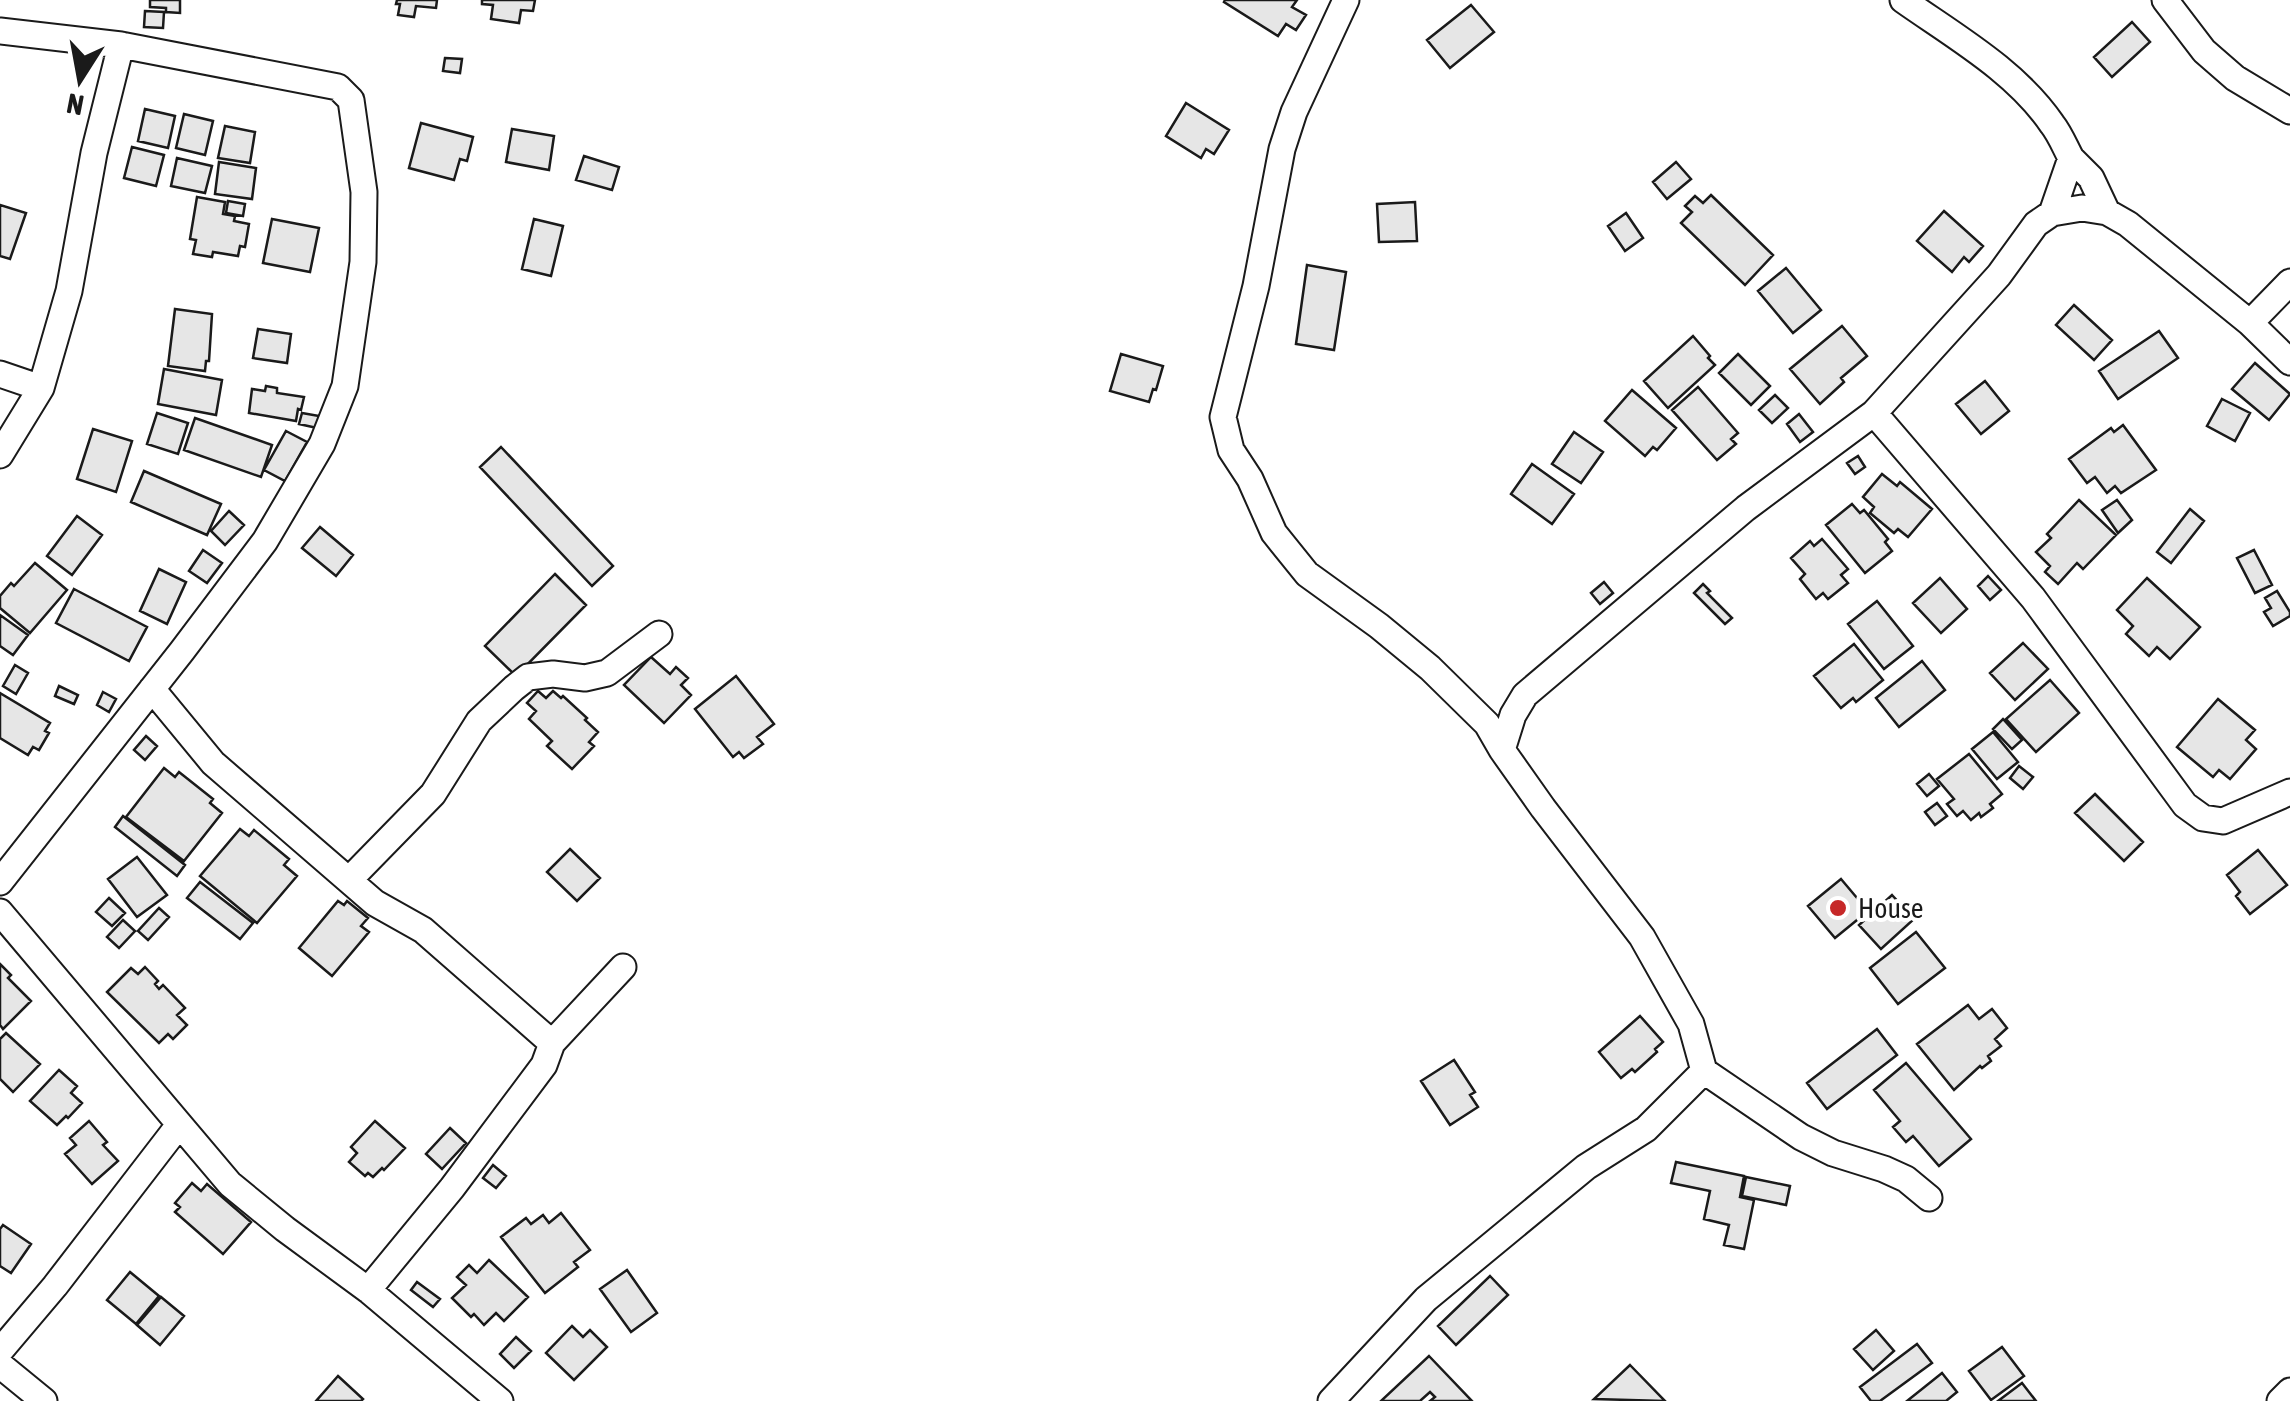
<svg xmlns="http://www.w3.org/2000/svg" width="2290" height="1401" font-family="'Asap Condensed',sans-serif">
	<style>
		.building { fill: #e6e6e6; stroke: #1a1a1a; stroke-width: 2.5 }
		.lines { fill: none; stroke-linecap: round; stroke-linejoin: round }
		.minor-casing { stroke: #1a1a1a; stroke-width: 29 }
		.minor { stroke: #fff; stroke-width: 25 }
		.poi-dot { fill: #c62828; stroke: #fff; stroke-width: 4 }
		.labels { text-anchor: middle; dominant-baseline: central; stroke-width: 8; stroke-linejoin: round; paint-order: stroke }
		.poi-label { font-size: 28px; fill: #1a1a1a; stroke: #fff; text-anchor: start }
	</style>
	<rect width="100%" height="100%" fill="#fff"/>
	<path class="building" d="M150,0H180V13L166,12V8L150,7Z
		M397,0H437L436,8L416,6L414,17L398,15L400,4H396Z
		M482,0H535L533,11L521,10L519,23L491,19L493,5L482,4Z
		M1225,0H1297L1292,7L1306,15L1296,30L1286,24L1278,36L1224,2Z
		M1471,5L1494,32L1450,68L1427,40Z
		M145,11L164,12L163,28L144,27Z
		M2132,22L2150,42L2112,77L2094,57Z
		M445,58L462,59L460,73L443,71Z
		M1186,103L1229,130L1214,154L1206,149L1201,158L1166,136Z
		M145,109L175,116L168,148L138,141Z
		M184,114L213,121L205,155L176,148Z
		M421,123L473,137L467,161L460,159L454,180L409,168Z
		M225,126L255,132L250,163L218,158Z
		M512,129L554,136L549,170L506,162Z
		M132,147L164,155L156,186L124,178Z
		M584,156L619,167L612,190L576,180Z
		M177,158L212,166L205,193L171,186Z
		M219,162L256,168L252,199L215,194Z
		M1676,162L1691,179L1667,199L1653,182Z
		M1711,195L1773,255L1745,285L1681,223L1692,212L1685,206L1695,196L1703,203Z
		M197,197L225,202L223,214L235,216L234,221L249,224L245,247L240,246L238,256L213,252L212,257L193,254L196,240L190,239Z
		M228,201L245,204L243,216L226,213Z
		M1415,202L1417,241L1379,242L1377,204Z
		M0,205L26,213L10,259L0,256Z
		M1944,211L1983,246L1969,262L1964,257L1952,272L1917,241Z
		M1626,213L1643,238L1625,251L1608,226Z
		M272,219L319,228L310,272L263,263Z
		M534,219L563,226L551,276L522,269Z
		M1307,265L1346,272L1334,350L1296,344Z
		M1786,268L1821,310L1793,333L1758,291Z
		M2074,305L2112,340L2094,360L2056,325Z
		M175,309L212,314L209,361H206L205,371L168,366Z
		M1842,326L1867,356L1841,378L1844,382L1820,404L1790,369Z
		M258,329L291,334L287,363L253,358Z
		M2159,331L2178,358L2118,399L2099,371Z
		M1693,336L1710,356L1708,358L1715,365L1668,408L1644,381Z
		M1121,354L1163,366L1156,390L1153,389L1149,402L1110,391Z
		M1738,354L1770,386L1751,405L1719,373Z
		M2255,363L2290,394L2269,420L2232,389Z
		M164,369L222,380L216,415L158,404Z
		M1985,381L2009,411L1981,434L1956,404Z
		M266,386L277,388V393L304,397L301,410L298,409L296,421L249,413L252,389L265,391Z
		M1698,387L1738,433L1731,439L1736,444L1717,460L1672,410Z
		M1632,390L1676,428L1657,450L1653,447L1645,456L1605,421Z
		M1775,395L1788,408L1772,423L1759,410Z
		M2222,399L2250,413L2235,441L2207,426Z
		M157,413L188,423L178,454L147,444Z
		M302,413L319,416L317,428L299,424Z
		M1799,414L1813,432L1800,442L1787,424Z
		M195,418L272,445L261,477L184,450Z
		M2123,425L2156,470L2121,493L2115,486L2107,493L2095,477L2087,483L2069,459L2111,428L2114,432Z
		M93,429L132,441L116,492L77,479Z
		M286,431L307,442L285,481L264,470Z
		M1574,432L1603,452L1581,483L1552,464Z
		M501,447L613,566L592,586L480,467Z
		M1858,456L1865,467L1855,474L1847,463Z
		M1532,464L1574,494L1552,524L1511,494Z
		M144,471L221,504L207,535L131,502Z
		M1882,474L1897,486L1900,482L1932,509L1908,537L1898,529L1894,533L1870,513L1874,507L1863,497Z
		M2079,500L2116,535L2083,569L2077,563L2058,584L2045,572L2050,566L2036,552L2051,538L2047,534Z
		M2117,500L2132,520L2118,533L2102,510Z
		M1852,504L1860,513L1864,510L1888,539L1885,542L1892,551L1865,573L1826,525Z
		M2190,509L2204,521L2171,563L2157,552Z
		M229,511L244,525L225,545L211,531Z
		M77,516L102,535L72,575L47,556Z
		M320,527L353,555L336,576L302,548Z
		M1822,539L1848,569L1841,575L1848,583L1828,599L1823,593L1816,599L1800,579L1805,574L1791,558L1810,541L1814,546Z
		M203,550L222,563L207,583L189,571Z
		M2254,550L2272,585L2255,593L2237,558Z
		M35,563L67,590L30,633L0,608V596L11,583L14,586Z
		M159,569L186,582L167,624L140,611Z
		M555,574L586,605L516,676L485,646Z
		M1988,576L2001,590L1990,600L1978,586Z
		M1940,578L1967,609L1941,633L1913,603Z
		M2147,578L2200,627L2170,659L2157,647L2149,656L2126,634L2133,626L2117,610Z
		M1604,582L1613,593L1600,604L1591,593Z
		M1703,584L1710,591L1707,593L1732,618L1725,624L1694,593Z
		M74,589L147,627L129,661L56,623Z
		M2277,591L2290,612V616L2273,626L2264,612L2271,608L2265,598Z
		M1877,601L1913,646L1884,669L1848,624Z
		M0,615L28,635L13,655L0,646Z
		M2023,643L2048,669L2015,700L1990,673Z
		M1854,644L1883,680L1856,702L1853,698L1841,708L1814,676Z
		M651,657L670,674L676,667L688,678L681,685L691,695L664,723L624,685Z
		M1922,661L1945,690L1899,727L1876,698Z
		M15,665L28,673L16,694L3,686Z
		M736,676L774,724L757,737L763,744L744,758L739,752L733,757L695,709Z
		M2050,680L2079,713L2036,752L2006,719Z
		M59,686L78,695L74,704L55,696Z
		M538,691L546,698L553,691L561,698L563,696L587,718L585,720L598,732L589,742L594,746L572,769L547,746L552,741L529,719L536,711L527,703Z
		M103,692L116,699L109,712L97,705Z
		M0,693L50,723L45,731L49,733L39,750L33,747L28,755L0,738Z
		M2218,699L2255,730L2246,740L2256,749L2230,779L2219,770L2213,777L2177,747Z
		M2003,719L2022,740L2012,749L1993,729Z
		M1993,732L2018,762L1997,779L1972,749Z
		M146,736L157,746L145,760L134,750Z
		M1969,754L2002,794L1990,804L1993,808L1981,817L1979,813L1971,820L1963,811L1957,816L1947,804L1954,799L1937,779Z
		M2019,766L2033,777L2023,789L2010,778Z
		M164,768L175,777L179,772L213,799L210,803L222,813L184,861L126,817Z
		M1929,774L1939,786L1927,796L1917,784Z
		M2095,794L2143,842L2124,861L2075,813Z
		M1937,803L1947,816L1935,825L1925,812Z
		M123,816L185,865L177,876L115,827Z
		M240,829L249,836L254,830L289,859L284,865L297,876L257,923L200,876Z
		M570,849L600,878L577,901L547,872Z
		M2258,850L2287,885L2250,914L2236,896L2240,892L2227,875Z
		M137,857L167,895L137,917L108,879Z
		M1841,879L1868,911L1835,938L1808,906Z
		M200,882L253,923L240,939L187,898Z
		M1892,895L1914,919L1881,949L1859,925Z
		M109,898L125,913L112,926L96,912Z
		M338,901L344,905L347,901L368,918L361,926L369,932L332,976L299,948Z
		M159,908L169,917L148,940L138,931Z
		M123,920L135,931L119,948L107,937Z
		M1916,932L1945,968L1898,1004L1870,968Z
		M0,964L11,975L8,978L31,1001L3,1029L0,1025Z
		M145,967L158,981L155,984L159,989L163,985L185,1008L177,1015L187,1025L173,1039L168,1034L159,1043L107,992L131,968L138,974Z
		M1968,1005L1979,1019L1992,1009L2007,1028L1995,1039L2001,1046L1988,1056L1991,1061L1982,1068L1980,1066L1954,1090L1917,1044Z
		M1640,1016L1663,1042L1655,1049L1657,1052L1635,1072L1632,1069L1621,1078L1599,1052Z
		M1877,1029L1897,1055L1827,1109L1807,1083Z
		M6,1033L40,1064L13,1092L0,1079V1039Z
		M1454,1060L1475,1092L1470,1095L1478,1107L1450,1125L1421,1081Z
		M1906,1063L1971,1139L1939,1166L1913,1136L1906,1142L1893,1127L1900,1121L1874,1090Z
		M59,1070L77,1086L71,1093L82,1103L68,1118L66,1116L57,1125L30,1101Z
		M89,1121L107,1142L103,1145L118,1161L92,1184L65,1154L76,1145L70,1138Z
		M375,1121L405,1148L384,1170L382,1168L373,1177L368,1173L365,1176L349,1162L357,1153L351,1147Z
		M450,1128L466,1143L442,1169L426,1154Z
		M1676,1162L1744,1176L1740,1197L1754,1200L1744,1249L1724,1245L1729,1225L1704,1219L1710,1191L1671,1183Z
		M493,1165L506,1176L496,1188L483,1178Z
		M1746,1177L1790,1186L1786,1205L1742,1196Z
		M192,1183L201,1191L207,1184L251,1222L223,1254L175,1212L180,1207L175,1203Z
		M561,1213L590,1250L574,1262L578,1267L545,1293L501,1237L526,1218L531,1224L543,1215L549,1223Z
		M3,1225L31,1244L11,1273L0,1266V1229Z
		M489,1260L528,1297L504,1321L496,1313L484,1325L474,1314L471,1317L452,1298L466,1285L457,1277L469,1265L477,1273Z
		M627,1270L657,1313L631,1332L600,1289Z
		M130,1272L159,1296L136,1324L107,1300Z
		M1490,1276L1508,1295L1456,1345L1438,1326Z
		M417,1282L440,1299L433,1307L411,1290Z
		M161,1297L184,1316L160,1345L137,1325Z
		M572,1326L583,1337L590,1330L607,1347L574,1380L546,1353Z
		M1876,1330L1894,1351L1873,1370L1854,1349Z
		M516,1337L531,1351L514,1368L500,1354Z
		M1917,1344L1932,1363L1880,1401H1871L1860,1387Z
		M2002,1347L2024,1376L1991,1400L1969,1371Z
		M1429,1356L1472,1401H1430L1435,1397L1430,1392L1420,1401H1381Z
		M1630,1365L1665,1401L1594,1399Z
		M1942,1373L1957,1392L1946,1401H1907Z
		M338,1376L363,1399L361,1401H316Z
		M2022,1383L2036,1401H1998Z"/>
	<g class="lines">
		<defs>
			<path id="minor" d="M1346,0L1294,112L1282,149L1256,286L1223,417L1231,450L1250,479L1274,533L1307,574L1379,626L1430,668L1487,724L1502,750
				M1903,0C1954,36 2016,71 2052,124C2060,134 2065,147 2071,158L2052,213
				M2165,0L2204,51L2235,78L2290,111
				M0,31L121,45L338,87L351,100L364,192L363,262L345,386L322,444L265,541L182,651L0,882
				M2071,158L2091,178L2107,212
				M2250,323L2290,362
				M0,374L41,388
				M1874,413L2033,598L2185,805L2203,818L2223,821L2290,792
				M0,455L41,388L69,291L94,153L121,45
				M152,689L213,763L375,903L423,930L552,1043
				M349,880L433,794L479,721L514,688L528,677L553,674L585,678L607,673L659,634
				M0,912L230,1184L285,1229L368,1290L500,1401
				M1704,1071L1801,1137L1833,1153L1884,1169L1906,1179L1929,1198
				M368,1290L452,1188L544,1065L552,1043L623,967
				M0,1351L55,1286L179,1125
				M0,1365L44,1401
				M1331,1401L1426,1299L1586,1167L1646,1129L1704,1071L1691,1024L1642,937L1543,808L1502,750L1513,715L1525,695L1746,508L1874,413L1999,275L2036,224L2052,213L2082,208L2107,212L2128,224L2250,323L2290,282
				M2280,1401L2290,1391"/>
		</defs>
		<use href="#minor" class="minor-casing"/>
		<use href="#minor" class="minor"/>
	</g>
	<circle class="poi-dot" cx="1838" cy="908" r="10"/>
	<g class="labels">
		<g class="poi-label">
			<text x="1858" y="908">House</text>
		</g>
	</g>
	<g transform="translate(80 80) rotate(191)" stroke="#ffffff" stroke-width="8" paint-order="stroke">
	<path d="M0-8L18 38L0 25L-18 38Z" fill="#1a1a1a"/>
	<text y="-15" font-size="28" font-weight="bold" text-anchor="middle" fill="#1a1a1a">N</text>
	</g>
</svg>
